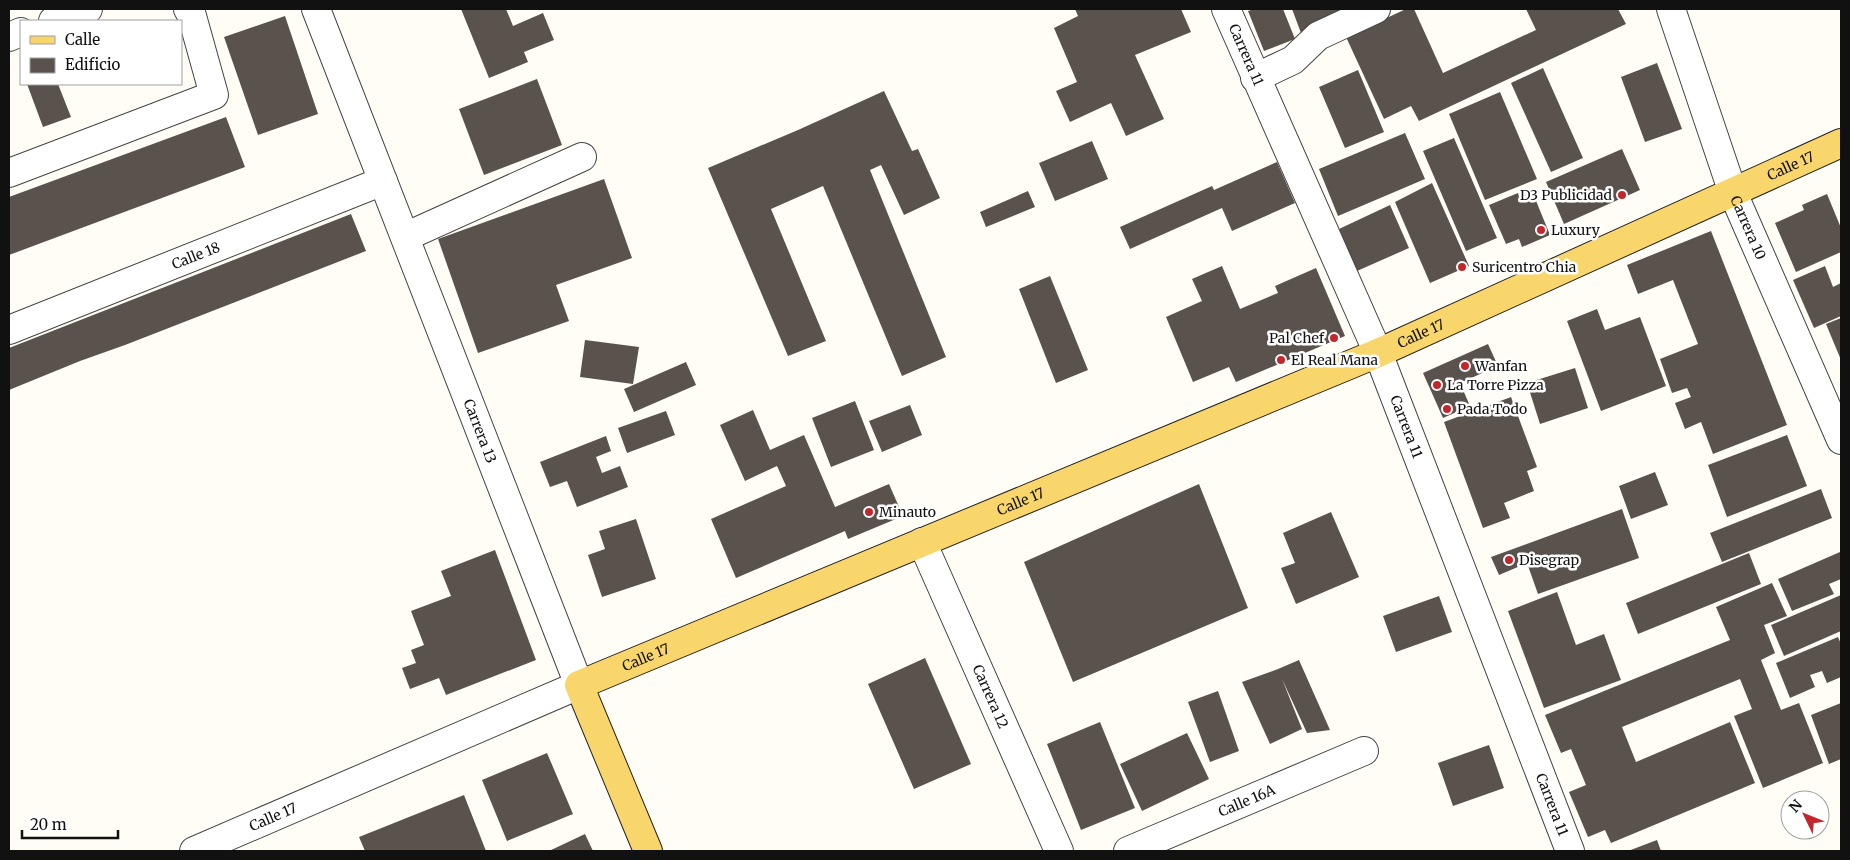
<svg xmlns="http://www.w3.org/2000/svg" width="1850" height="860" font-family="Merriweather,serif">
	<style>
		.building { fill: #5a524d }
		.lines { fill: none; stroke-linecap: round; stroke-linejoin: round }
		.minor-casing { stroke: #444; stroke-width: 30 }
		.major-casing { stroke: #222; stroke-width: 30 }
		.minor { stroke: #fff; stroke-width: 28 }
		.major { stroke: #f9d66b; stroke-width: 28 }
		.poi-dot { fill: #c4262e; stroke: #fff; stroke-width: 2 }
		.labels { text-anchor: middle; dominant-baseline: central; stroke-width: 5; stroke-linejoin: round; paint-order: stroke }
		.street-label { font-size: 14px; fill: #111; stroke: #fff }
		.poi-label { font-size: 14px; fill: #111; stroke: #fff; text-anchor: start }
	</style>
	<rect width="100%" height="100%" fill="#fffdf5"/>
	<path class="building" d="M461,9H506L513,26L543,13L554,40L524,52L528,62L489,78Z
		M1075,9H1181L1191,32L1135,55L1164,119L1126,136L1111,103L1070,122L1056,91L1077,82L1054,28L1078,16Z
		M1254,9H1283L1295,39L1264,51L1248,11Z
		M1292,9H1348L1301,33Z
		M1406,9H1414L1443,73L1536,30L1526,9H1618L1626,24L1419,121L1411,106L1384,119L1346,37Z
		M285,16L318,114L258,135L224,37Z
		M1657,63L1682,129L1645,142L1621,77Z
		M1543,68L1583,158L1551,172L1511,83Z
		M1358,70L1384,132L1345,148L1319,87Z
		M537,79L562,145L484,175L459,109Z
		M27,84H58L71,117L43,127Z
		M884,91L912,151L918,149L940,198L904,215L881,165L870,170L946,357L902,376L823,186L771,209L826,341L788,356L708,168L798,130Z
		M1500,92L1537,179L1485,200L1449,114Z
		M226,117L245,167L9,255V197Z
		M1405,133L1425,179L1338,216L1319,169Z
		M1454,138L1497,238L1466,251L1423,151Z
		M1092,141L1108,179L1055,201L1039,163Z
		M1622,149L1640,190L1564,224L1546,182Z
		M1277,162L1295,203L1232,231L1222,208L1130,249L1120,227L1212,186L1214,190Z
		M604,179L632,258L556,285L569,321L478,353L438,239Z
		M1432,183L1469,266L1430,283L1395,202Z
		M1028,191L1035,207L986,227L980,212Z
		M1532,191L1550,235L1522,247L1519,239L1506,244L1489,205L1518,193L1519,197Z
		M1827,194L1841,228V252L1796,272L1775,223L1804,210L1802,205Z
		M1390,205L1409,248L1357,271L1339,229Z
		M351,214L366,251L125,345L80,361L9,390V348Z
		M1711,231L1787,425L1713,454L1701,422L1685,429L1675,403L1691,397L1687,388L1672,393L1660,359L1698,344L1673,280L1638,294L1627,265Z
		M1222,266L1240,309L1278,293L1275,286L1316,268L1345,336L1236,382L1229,367L1193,382L1166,317L1202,301L1192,279Z
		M1825,266L1833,287L1841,283V316L1814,328L1793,280Z
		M1050,276L1088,370L1056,383L1019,289Z
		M1597,309L1605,330L1640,317L1666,386L1601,411L1567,321Z
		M1841,318V360L1826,324Z
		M585,340L639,347L633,384L580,377Z
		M1488,344L1498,366L1460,383L1470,406L1443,418L1423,373Z
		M686,362L696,385L634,412L624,389Z
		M1575,368L1588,408L1540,424L1527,383Z
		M1511,397L1537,467L1527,471L1534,491L1504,503L1510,518L1483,528L1444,422Z
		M855,401L874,450L831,467L812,418Z
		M910,405L922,435L882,452L869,421Z
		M753,410L770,450L804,435L835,507L889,484L903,516L848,539L845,531L736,578L711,519L786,486L777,466L745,481L720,425Z
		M666,411L675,435L627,453L618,428Z
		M1787,435L1807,486L1727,517L1708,465Z
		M606,436L611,451L596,457L602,473L620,466L628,487L577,507L567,481L550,487L540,462Z
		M1655,472L1668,505L1631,519L1619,486Z
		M1199,484L1248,608L1073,682L1024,562Z
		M1821,489L1832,518L1722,562L1710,533Z
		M1622,509L1639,558L1538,594L1527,563L1499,575L1491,557Z
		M1331,512L1359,577L1296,604L1281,568L1295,563L1283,533Z
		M636,519L656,579L602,597L588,555L605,549L599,531Z
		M495,550L536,660L446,695L439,678L410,689L402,668L416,663L411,650L424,645L411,611L451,596L441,571Z
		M1840,552L1841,579L1829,584L1834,594L1792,611L1778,579Z
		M1749,553L1761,584L1638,634L1626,603Z
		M1772,583L1787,616L1764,625L1775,653L1761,660L1781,710L1799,703L1823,763L1763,788L1734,716L1752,709L1740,679L1622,727L1636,762L1730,722L1755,783L1611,843L1605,830L1588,837L1569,792L1586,785L1571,749L1561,753L1545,715L1730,640L1716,607Z
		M1557,592L1576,645L1604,634L1621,680L1544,708L1508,611Z
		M1841,595V631L1784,656L1771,625Z
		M1439,596L1452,632L1396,652L1383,616Z
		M1838,637L1841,644V677L1827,683L1822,671L1810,675L1815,687L1790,698L1776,663Z
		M925,658L971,764L914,789L868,684Z
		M1299,660L1330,730L1307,733L1282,679L1302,729L1270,744L1242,682L1278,669Z
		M1218,691L1239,751L1210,762L1188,702Z
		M1841,703V759L1829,764L1811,715Z
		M1100,722L1135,808L1081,830L1047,744Z
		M1187,733L1209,779L1142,811L1120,764Z
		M1489,745L1504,788L1453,806L1438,763Z
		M547,753L573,814L507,841L482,780Z
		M464,795L486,851H365L359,837Z
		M585,834L593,851H549Z
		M1657,840L1661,851H1628Z"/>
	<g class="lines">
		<defs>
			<g id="minor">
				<path id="s1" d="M1226,9L1378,353L1570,851"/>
				<path id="s2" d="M1671,9L1733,193L1841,440"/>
				<path d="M53,21L88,9"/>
				<path d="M9,37L21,32"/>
				<path d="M1255,78L1293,60L1318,36L1376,9"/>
				<path d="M9,173L214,95L192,16L188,9"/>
				<path d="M405,237L582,157"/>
				<path id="s3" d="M9,330L383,181"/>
				<path id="s4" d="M922,542L1059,851"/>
				<path id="s5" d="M194,851L579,685L316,9"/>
				<path id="s6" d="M1128,851L1364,751"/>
			</g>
			<g id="major">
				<path id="s7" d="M648,851L579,685L1378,353L1841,143"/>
			</g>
		</defs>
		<use href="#minor" class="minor-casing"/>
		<use href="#major" class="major-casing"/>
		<use href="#minor" class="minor"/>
		<use href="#major" class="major"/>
	</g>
	<g class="poi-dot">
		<circle cx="1622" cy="195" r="5"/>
		<circle cx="1541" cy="230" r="5"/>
		<circle cx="1462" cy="267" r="5"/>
		<circle cx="1334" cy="338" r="5"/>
		<circle cx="1281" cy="360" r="5"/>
		<circle cx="1465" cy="366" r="5"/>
		<circle cx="1437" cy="385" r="5"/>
		<circle cx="1447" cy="409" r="5"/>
		<circle cx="869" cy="512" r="5"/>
		<circle cx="1509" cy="560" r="5"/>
	</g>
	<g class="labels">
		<g class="street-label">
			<text stroke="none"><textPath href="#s1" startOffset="50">Carrera 11</textPath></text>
			<text stroke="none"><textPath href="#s7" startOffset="1498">Calle 17</textPath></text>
			<text stroke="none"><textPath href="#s2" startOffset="232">Carrera 10</textPath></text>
			<text stroke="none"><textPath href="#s3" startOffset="201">Calle 18</textPath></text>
			<text stroke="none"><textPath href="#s7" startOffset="1092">Calle 17</textPath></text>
			<text stroke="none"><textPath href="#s1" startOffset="455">Carrera 11</textPath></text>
			<text transform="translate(480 431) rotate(69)">Carrera 13</text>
			<text stroke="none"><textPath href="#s7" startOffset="658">Calle 17</textPath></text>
			<text stroke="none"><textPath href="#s7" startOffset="252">Calle 17</textPath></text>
			<text stroke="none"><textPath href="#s4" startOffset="169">Carrera 12</textPath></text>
			<text stroke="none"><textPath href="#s6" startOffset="129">Calle 16A</textPath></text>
			<text stroke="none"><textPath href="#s1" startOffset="860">Carrera 11</textPath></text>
			<text stroke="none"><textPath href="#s5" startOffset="86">Calle 17</textPath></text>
		</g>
		<g class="poi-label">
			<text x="1612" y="195" text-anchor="end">D3 Publicidad</text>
			<text x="1551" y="230">Luxury</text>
			<text x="1472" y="267">Suricentro Chia</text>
			<text x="1324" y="338" text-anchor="end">Pal Chef</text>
			<text x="1291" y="360">El Real Mana</text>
			<text x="1475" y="366">Wanfan</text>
			<text x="1447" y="385">La Torre Pizza</text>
			<text x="1457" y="409">Pada Todo</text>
			<text x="879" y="512">Minauto</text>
			<text x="1519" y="560">Disegrap</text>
		</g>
	</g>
	<rect width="1850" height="860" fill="none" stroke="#111111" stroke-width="20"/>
	<rect x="20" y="20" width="162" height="65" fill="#ffffff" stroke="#a0a0a0"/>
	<rect x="30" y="36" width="25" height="8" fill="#f9d66b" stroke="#a0a0a0"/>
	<text x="65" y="45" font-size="15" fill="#111111">Calle</text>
	<rect x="30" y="58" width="25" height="15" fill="#5a524d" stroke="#a0a0a0"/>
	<text x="65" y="70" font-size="15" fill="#111111">Edificio</text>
	<g transform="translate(1805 815) rotate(313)"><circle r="24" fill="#ffffff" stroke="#a0a0a0"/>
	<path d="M0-4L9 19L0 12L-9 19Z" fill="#c4262e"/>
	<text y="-8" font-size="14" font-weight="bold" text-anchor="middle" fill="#111111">N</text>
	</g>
	<path d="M22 830v8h96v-8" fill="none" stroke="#111111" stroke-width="2.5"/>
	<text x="30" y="830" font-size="15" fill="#111111" stroke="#ffffff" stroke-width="4" paint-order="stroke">20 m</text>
</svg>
